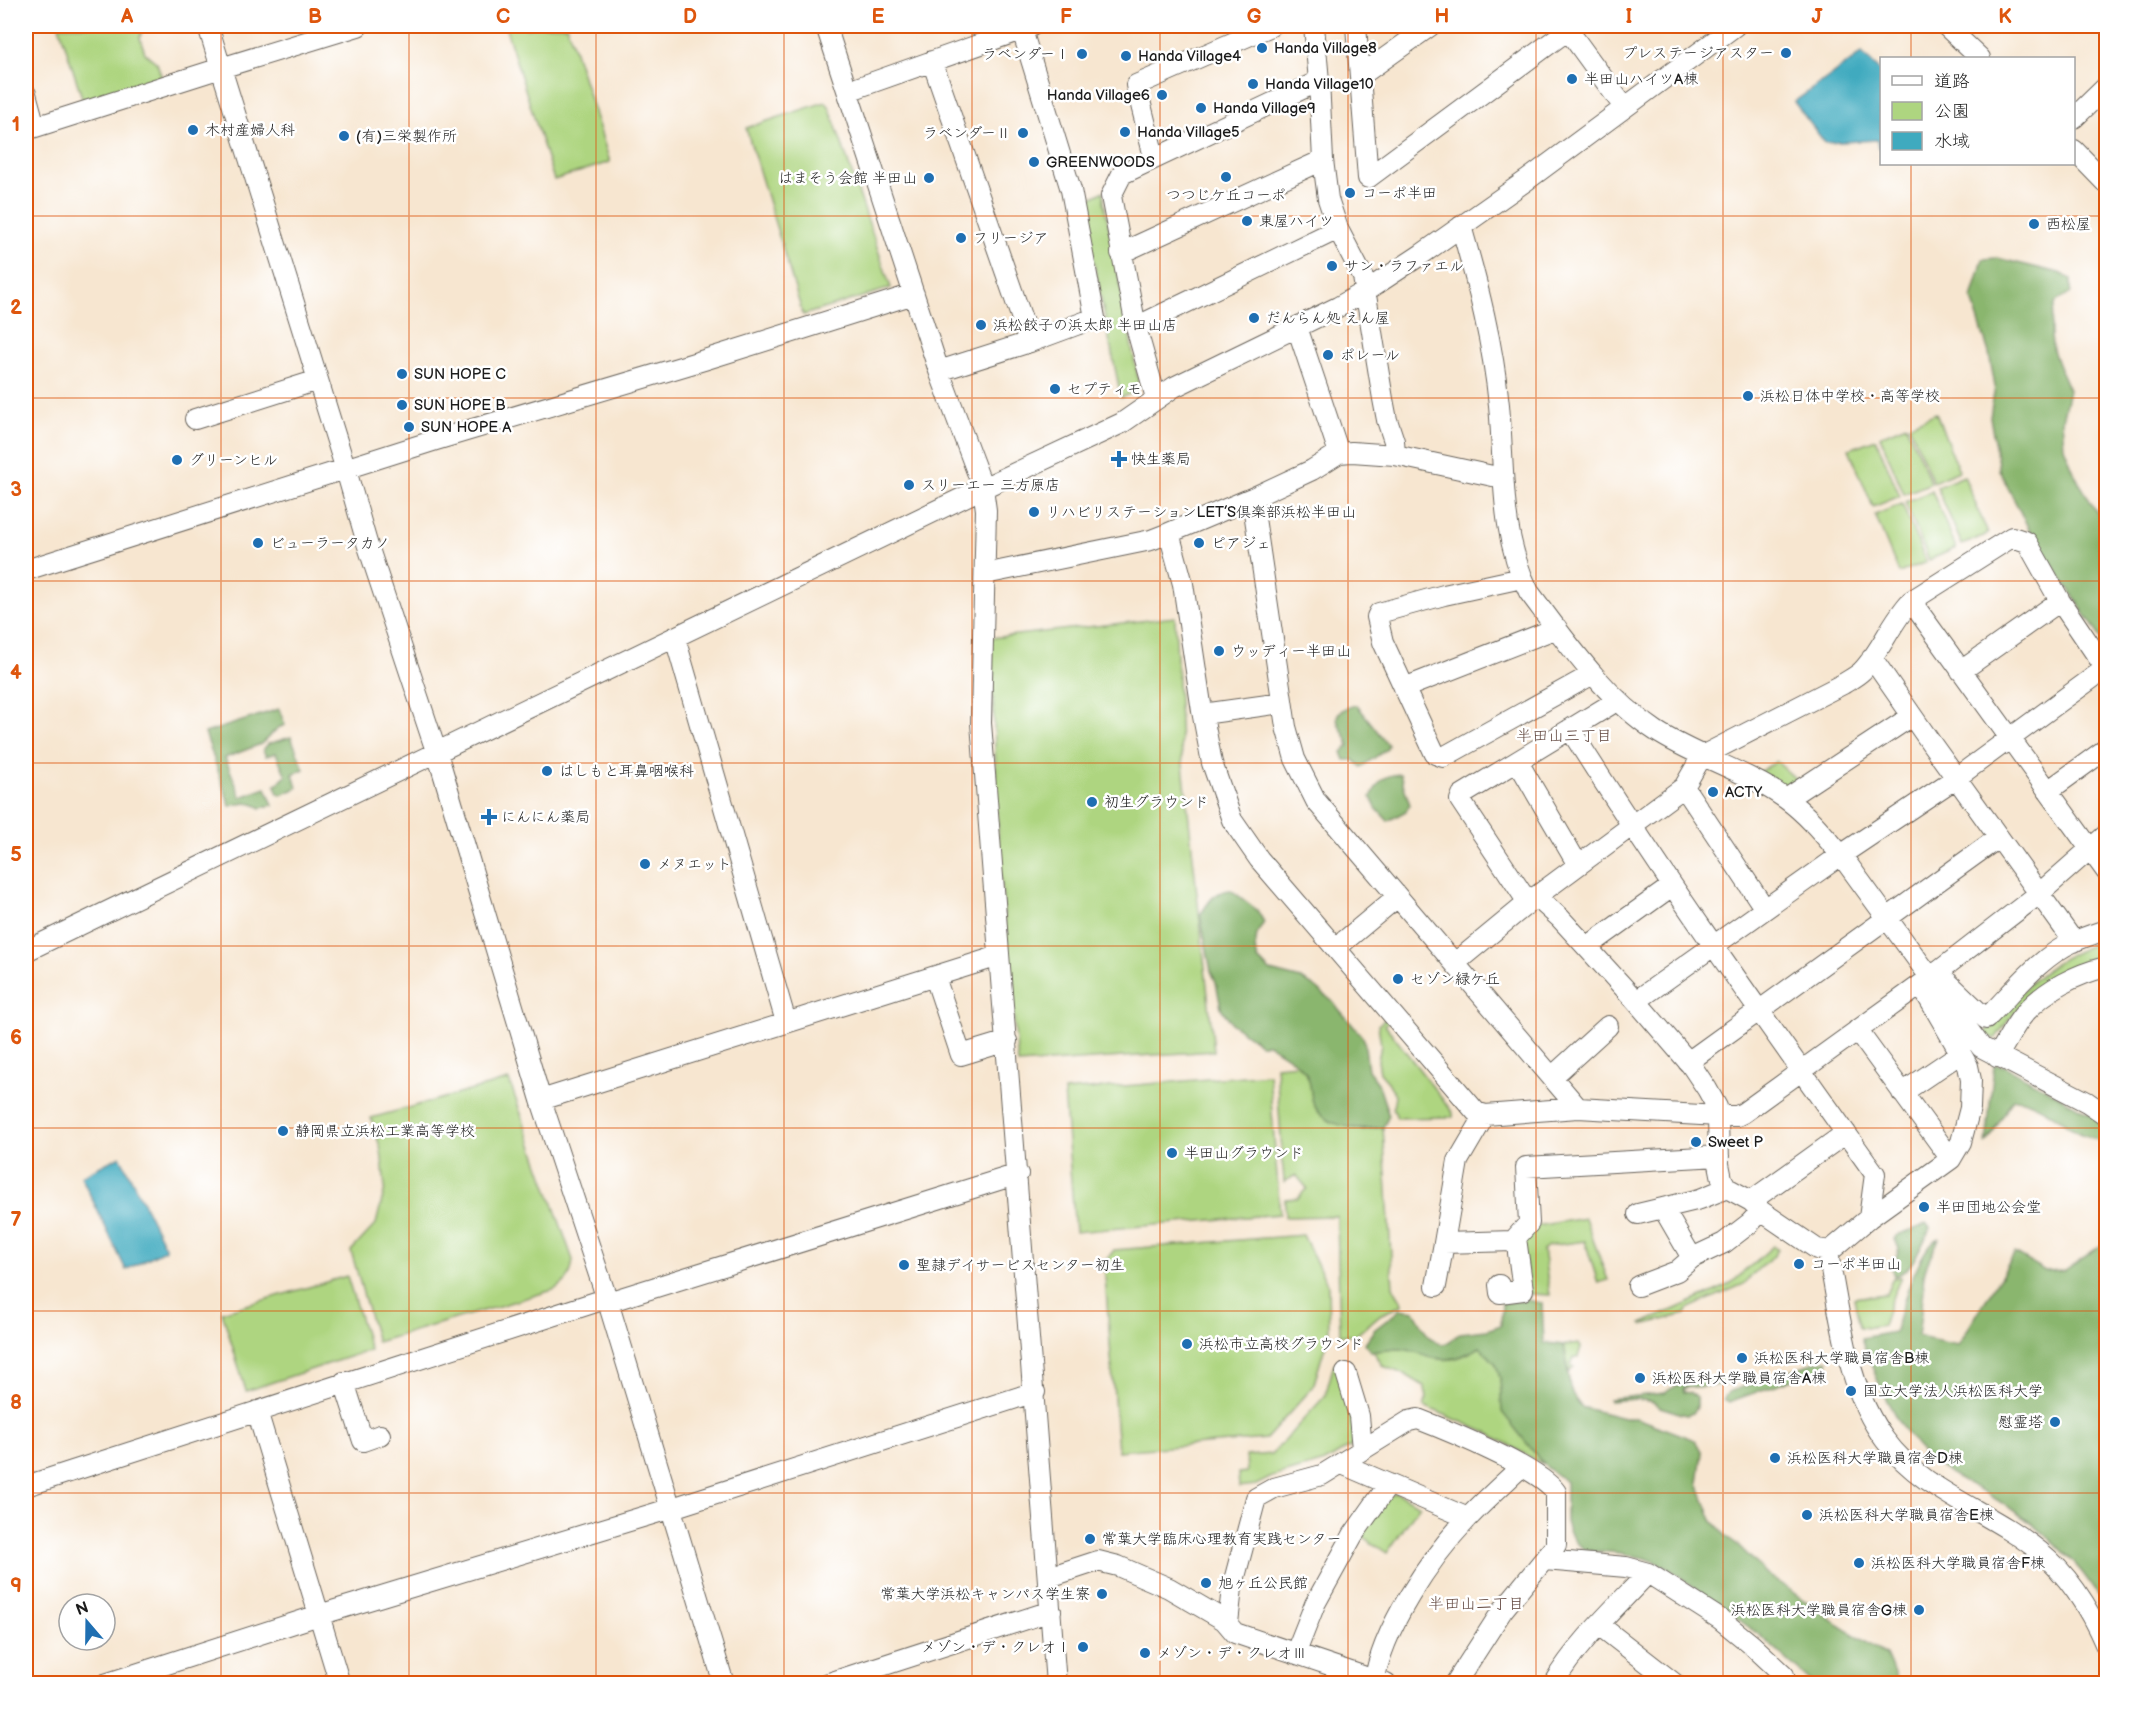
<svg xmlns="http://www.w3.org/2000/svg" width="2132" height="1709" font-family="'Balsamiq Sans','Klee One',sans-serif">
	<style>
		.green { fill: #aed580; stroke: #65784e; stroke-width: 1.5 }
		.forest { fill: #8ab66e; stroke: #536945; stroke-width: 1.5 }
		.water { fill: #3faabf; stroke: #2e636e; stroke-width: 1.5 }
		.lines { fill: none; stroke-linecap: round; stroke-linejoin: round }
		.minor-casing { stroke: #69635b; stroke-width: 22 }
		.minor { stroke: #fff; stroke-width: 20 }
		.grid { fill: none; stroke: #de560d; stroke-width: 1.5; stroke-opacity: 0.55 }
		.poi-dot { fill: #1f6fb2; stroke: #fff; stroke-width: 2 }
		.labels { text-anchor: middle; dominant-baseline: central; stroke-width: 5; stroke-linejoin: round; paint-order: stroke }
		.poi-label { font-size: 15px; fill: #1c1c1c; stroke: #fff; text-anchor: start }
		.neighbourhood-label { font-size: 16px; fill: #61473f; stroke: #fff }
		.neatline { fill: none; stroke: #de560d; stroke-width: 2 }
		.grid-label { font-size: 20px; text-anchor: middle; font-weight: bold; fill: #de560d }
	</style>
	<rect width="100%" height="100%" fill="#fff"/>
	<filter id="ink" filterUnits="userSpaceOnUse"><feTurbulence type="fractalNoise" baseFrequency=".0167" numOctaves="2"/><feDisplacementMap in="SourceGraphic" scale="12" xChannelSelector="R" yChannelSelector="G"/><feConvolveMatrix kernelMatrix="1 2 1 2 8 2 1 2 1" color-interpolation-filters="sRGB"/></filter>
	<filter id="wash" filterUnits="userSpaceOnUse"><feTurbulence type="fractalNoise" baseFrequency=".008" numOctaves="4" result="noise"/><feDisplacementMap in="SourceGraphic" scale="24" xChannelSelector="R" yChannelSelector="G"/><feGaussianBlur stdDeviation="1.35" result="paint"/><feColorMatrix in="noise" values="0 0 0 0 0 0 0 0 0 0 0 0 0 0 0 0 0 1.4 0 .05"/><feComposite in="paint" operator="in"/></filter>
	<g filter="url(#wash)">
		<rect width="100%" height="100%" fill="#f7e6d0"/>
		<path class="green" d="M59,26H143L140,38L145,53L157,63L162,78L84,104Z
			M505,26H526L527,29L539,26H567L610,162L554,180Z
			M825,102L829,106L891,288L803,315L746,128Z
			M1104,191V202L1138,379L1136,391L1121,398L1082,203Z
			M1936,413L1959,471L1933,482L1909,425Z
			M1906,425L1931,483L1904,494L1880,436Z
			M1876,439L1900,496L1873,507L1849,449Z
			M1964,476L1988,534L1962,545L1937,487Z
			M1932,491L1956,548L1929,560L1905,502Z
			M1902,504L1926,562L1899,573L1875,515Z
			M1175,617L1181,746L1214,1051L1018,1064L999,857L991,638Z
			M1776,761L1801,784L1793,789L1782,787L1756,774Z
			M2106,939V956C2055,970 2024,995 1995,1039L1984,1034C2007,1006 2031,978 2063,959C2076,951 2092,945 2106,939Z
			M1386,1018L1390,1021L1385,1025L1453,1113V1117L1397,1118L1393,1108L1395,1095L1388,1082L1380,1073L1378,1061L1381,1045L1378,1025Z
			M1297,1064L1306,1072L1311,1085L1313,1100L1338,1124L1362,1130L1383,1127L1393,1287L1401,1300L1402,1305L1380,1315L1355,1336L1340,1335L1337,1216L1285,1217V1199L1298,1198L1307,1188L1296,1175L1284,1182L1276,1066Z
			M1269,1074L1280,1214L1075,1232L1064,1091Z
			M509,1080L573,1260C571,1277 567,1283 553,1290L377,1342L351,1251L376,1224L385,1188L381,1150L371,1118Z
			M1585,1218L1608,1280L1598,1283L1585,1241L1548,1246L1543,1250L1550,1295L1529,1294L1522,1243L1536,1226Z
			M1303,1235L1328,1286L1329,1333L1313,1387L1266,1439L1118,1451L1104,1263L1114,1250Z
			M1773,1246L1778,1250L1773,1257L1757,1270L1744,1284L1689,1308L1686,1314L1642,1325L1641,1324L1729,1285Z
			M347,1276L370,1350L246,1391L222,1312Z
			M1901,1277L1890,1303L1883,1326L1870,1328L1860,1327L1854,1298L1886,1294L1893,1278Z
			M1579,1343L1581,1347L1578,1357H1574L1571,1365L1574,1367L1569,1372L1564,1345Z
			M1480,1347L1496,1364L1500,1378L1503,1412L1544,1465L1490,1434L1424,1406L1427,1398L1424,1386L1406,1375L1383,1366L1373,1351C1382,1352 1389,1349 1397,1349C1411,1348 1422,1355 1435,1358C1452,1363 1466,1355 1480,1347Z
			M1339,1362L1352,1411L1355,1444L1325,1462L1272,1477L1256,1485L1239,1487L1238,1473L1247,1472L1246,1456L1272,1454L1325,1396L1334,1364Z
			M1396,1493L1420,1505L1387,1553L1360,1535L1389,1496Z"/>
		<path class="forest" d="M1997,258L2059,273L2071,279V292L2056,302C2044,339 2055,358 2069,390L2062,420L2064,447L2076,477L2106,528V646L2029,529L1999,470L1990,417L1995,387L1989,353L1972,299L1983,259Z
			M1357,705L1388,745L1387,749L1361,767L1354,760H1345L1342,752L1349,746C1345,727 1320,713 1357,705Z
			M279,709L285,725L278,728L261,744L225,758L241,797L266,788L273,805L261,808C250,801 242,803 230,806L205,733Z
			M291,737L304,769L293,774L297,788L281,795L278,794L275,786L286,776L276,753L266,756L263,750L268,744Z
			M1400,774L1410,805L1406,811L1388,821L1376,808L1371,797C1378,782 1383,775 1400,774Z
			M1231,890L1257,910L1264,922L1257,934L1255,949L1258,959L1270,971L1301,979L1314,986L1332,1001L1350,1022L1364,1039L1368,1070L1378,1083L1389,1116L1383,1127C1358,1130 1320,1129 1312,1099C1310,1090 1311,1079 1305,1072C1298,1061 1278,1052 1268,1044H1260L1232,1024L1221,1008L1216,982L1211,971L1200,915C1209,902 1214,891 1231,890Z
			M1994,1065L2005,1066L2106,1123V1146C2098,1138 2086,1137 2076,1131C2061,1121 2031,1097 2013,1099L1986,1144Z
			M1926,1223L1930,1228C1923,1243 1912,1273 1894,1276L1892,1270L1899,1249L1895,1239C1903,1229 1916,1232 1926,1223Z
			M1939,1238C1933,1255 1920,1270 1924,1289L1918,1337L1958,1345L2015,1253L2045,1271L2065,1270L2106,1242V1607C2074,1554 2042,1527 1989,1495C1969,1483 1944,1473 1927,1457C1893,1424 1877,1381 1861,1338L1894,1332C1899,1323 1899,1313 1903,1304C1908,1288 1923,1244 1939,1238Z
			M1527,1300L1542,1303L1544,1343L1564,1345L1570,1388L1573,1396L1581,1407L1624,1418H1636L1695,1440L1702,1453L1698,1483L1712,1520L1727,1537L1738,1545L1767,1574L1839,1625L1886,1655L1898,1683H1813L1757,1633L1665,1566L1644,1558L1620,1553L1586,1550L1576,1543L1569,1532L1566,1522V1482L1544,1465L1502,1412L1500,1378L1496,1364L1480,1347C1466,1355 1452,1362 1435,1358C1422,1355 1412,1349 1398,1349C1388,1349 1380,1352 1370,1351L1365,1343L1374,1330L1401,1309L1414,1311L1429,1337L1441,1344L1448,1343L1460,1333L1487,1330L1501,1325L1502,1303Z
			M1828,1360V1369L1804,1375L1729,1402L1724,1399L1728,1392L1818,1361Z
			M1728,1377L1730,1384L1683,1388L1684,1392L1691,1393L1697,1398V1407L1693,1413L1687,1415L1679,1413L1660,1407L1653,1402L1637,1399L1610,1401L1609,1399L1665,1393C1682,1379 1706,1379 1728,1377Z"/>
		<path class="water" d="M1862,53L1881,72V147L1878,148L1877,140L1825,143L1794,102Z
			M120,1156L166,1249L126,1270L81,1176Z"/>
	</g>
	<g filter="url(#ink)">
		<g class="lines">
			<defs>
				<path id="minor" d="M358,26L221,68L346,470L367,543L441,766L541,1100L608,1302L724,1684
					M826,26L939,371L983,488L986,510L981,723L1056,1684
					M1314,26L1319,81
					M1356,26L1368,178L1568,30L1565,26
					M1574,26L1568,30L1624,107
					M1946,26L1980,58
					M932,61L1030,342
					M1360,76L1430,26
					M848,91L1032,26
					M26,94L35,127
					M2074,118L2106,87
					M26,130L221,68L208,26
					M2074,150L2106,183
					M1154,157L1136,85L1271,26
					M1461,226C1478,285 1493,344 1499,405C1505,469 1499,533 1529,592C1566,641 1604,697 1656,731C1696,757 1747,771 1786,799C1807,814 1824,835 1841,855L1981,1047L2087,1102L2106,1115
					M1121,253L1323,160
					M1136,327L1338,229
					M1297,327L1339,453
					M939,371L1030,342L1095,318L1071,190L1022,30
					M1156,398L1136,327L1111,196L1122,174L1319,81L1323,160L1328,199L1338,229L1363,277L1383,399L1387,420L1394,441L1395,455
					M195,419L318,380
					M1252,498L1312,470L1339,453L1352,452L1395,455L1502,478
					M1169,533L1252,498L1286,727L1295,759L1316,801L1578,1108
					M26,570L436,440L704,360L914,294
					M985,574L1151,540L1169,533L1183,584L1202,711L1212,763L1232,820L1259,859L1476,1112L1485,1115L1578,1108L1718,1116L1719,1164L1722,1179L1727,1188L1751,1201L1761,1211L1817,1249L1830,1251
					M1522,578L1444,595L1379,613L1377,617L1383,642L1435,754L1443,757L1447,755L1593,674
					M1911,601L2106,871
					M675,638L786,1022
					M1872,658L1931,743L2074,942
					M1961,671L2060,601
					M1404,688L1557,628
					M1618,700L1462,795L1460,800L1523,895L1541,901L1560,918L1636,1001L1691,1065L1707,1089L1717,1107L1718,1116H1737L1743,1113L1930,978L2040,893L2106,835
					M1203,714L1282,703
					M1570,729C1666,882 1771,1028 1875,1174L1869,1218
					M1518,762L1578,865
					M1684,787L1765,909
					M2048,791L2106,749
					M1786,799L1912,716
					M1587,947L1672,886
					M1336,948L1397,897
					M26,951L983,488L1122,423L1174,387L1338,307L1366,291L1422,254L1527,180L1735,26
					M1455,963L1534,898L1684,787L1702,756L1843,684C1849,680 1857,676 1862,671C1882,650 1891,622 1911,601L2012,537L2027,542L2060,601L2106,669
					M1937,972L1986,1019C2013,992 2039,957 2075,941C2085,937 2096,933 2106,930
					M935,977L961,1055L1007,1041
					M1921,985L1968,1066L1971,1080L1970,1108L1961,1142L1951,1159L1869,1218L1830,1251L1829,1259C1841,1319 1847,1389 1885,1440C1924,1493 1989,1510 2039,1551C2069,1575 2091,1611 2106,1646
					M1636,1001L1841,855L1956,778L2106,668
					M1857,1030L1951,1159
					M1997,1057C2006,1043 2014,1025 2025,1013C2046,989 2077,974 2106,967
					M1688,1062L1998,838
					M1552,1077L1608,1026
					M1902,1093L1961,1053
					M541,1100L999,956
					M1485,1115L1458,1161L1444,1243L1513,1241L1529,1223L1526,1167L1719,1156
					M1751,1201L1846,1133
					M1638,1214L1663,1208
					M1692,1258L1663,1208L1700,1199L1727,1188
					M1499,1285L1500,1293L1523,1290L1516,1238
					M1436,1286L1444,1243
					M1638,1286L1677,1271L1692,1258L1724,1243L1750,1223L1761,1211
					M1346,1373L1359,1416L1362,1449
					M344,1382L363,1441L380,1435
					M257,1411L340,1684
					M1342,1464L1468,1518
					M26,1486L599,1301L608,1302L1018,1174
					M1545,1560L1626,1567L1648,1573L1720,1619L1752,1645L1784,1675L1777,1684
					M1049,1577L1098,1561L1118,1566L1169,1588L1224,1620L1235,1633L1386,1684
					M1228,1623L1232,1588L1256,1498L1274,1488L1322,1475L1409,1421L1418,1419C1449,1431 1539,1468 1556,1492V1545L1502,1611L1455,1684
					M1599,1625L1675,1684
					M1296,1652L1315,1604L1353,1535L1389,1484
					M105,1684L319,1615L669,1509L1035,1392
					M826,1684L1051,1611
					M1374,1684C1381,1630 1431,1557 1468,1518C1485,1500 1503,1484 1521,1467
					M1553,1684C1578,1642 1615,1608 1648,1573"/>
			</defs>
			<use href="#minor" class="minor-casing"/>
			<use href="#minor" class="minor"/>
		</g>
	</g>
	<path class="grid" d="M221,26V1684M409,26V1684M596,26V1684M784,26V1684M972,26V1684M1160,26V1684M1348,26V1684M1536,26V1684M1723,26V1684M1911,26V58M1911,164V1684M26,216H2106M26,398H2106M26,581H2106M26,763H2106M26,946H2106M26,1128H2106M26,1311H2106M26,1493H2106"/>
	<g class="poi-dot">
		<circle cx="1262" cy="48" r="6"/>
		<circle cx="1786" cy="53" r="6"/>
		<circle cx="1082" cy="54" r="6"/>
		<circle cx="1126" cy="56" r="6"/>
		<circle cx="1572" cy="79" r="6"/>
		<circle cx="1253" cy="84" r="6"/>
		<circle cx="1162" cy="95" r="6"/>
		<circle cx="1201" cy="108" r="6"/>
		<circle cx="193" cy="130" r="6"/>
		<circle cx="1125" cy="132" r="6"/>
		<circle cx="1023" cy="133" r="6"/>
		<circle cx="344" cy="136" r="6"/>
		<circle cx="1034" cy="162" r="6"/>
		<circle cx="1226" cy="177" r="6"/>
		<circle cx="929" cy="178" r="6"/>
		<circle cx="1350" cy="193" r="6"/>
		<circle cx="1247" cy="221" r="6"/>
		<circle cx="2034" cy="224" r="6"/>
		<circle cx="961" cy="238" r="6"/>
		<circle cx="1332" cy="266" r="6"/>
		<circle cx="1254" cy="318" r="6"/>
		<circle cx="981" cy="325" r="6"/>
		<circle cx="1328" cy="355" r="6"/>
		<circle cx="402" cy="374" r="6"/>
		<circle cx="1055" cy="389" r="6"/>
		<circle cx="1748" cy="396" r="6"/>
		<circle cx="402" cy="405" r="6"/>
		<circle cx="409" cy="427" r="6"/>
		<path d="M1116 450h6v6h6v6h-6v6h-6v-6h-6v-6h6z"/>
		<circle cx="177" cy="460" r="6"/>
		<circle cx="909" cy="485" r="6"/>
		<circle cx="1034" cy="512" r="6"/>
		<circle cx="258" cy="543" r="6"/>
		<circle cx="1199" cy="543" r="6"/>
		<circle cx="1219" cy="651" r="6"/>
		<circle cx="547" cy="771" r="6"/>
		<circle cx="1713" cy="792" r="6"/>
		<circle cx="1092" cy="802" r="6"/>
		<path d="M486 808h6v6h6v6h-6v6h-6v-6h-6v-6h6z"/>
		<circle cx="645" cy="864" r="6"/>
		<circle cx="1398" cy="979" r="6"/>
		<circle cx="283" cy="1131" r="6"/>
		<circle cx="1696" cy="1142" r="6"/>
		<circle cx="1172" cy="1153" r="6"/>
		<circle cx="1924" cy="1207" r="6"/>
		<circle cx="1799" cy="1264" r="6"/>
		<circle cx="904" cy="1265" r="6"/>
		<circle cx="1187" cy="1344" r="6"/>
		<circle cx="1742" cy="1358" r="6"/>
		<circle cx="1640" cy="1378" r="6"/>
		<circle cx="1851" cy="1391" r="6"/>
		<circle cx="2055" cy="1422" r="6"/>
		<circle cx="1775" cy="1458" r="6"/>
		<circle cx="1807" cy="1515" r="6"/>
		<circle cx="1090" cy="1539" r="6"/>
		<circle cx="1859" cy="1563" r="6"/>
		<circle cx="1206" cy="1583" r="6"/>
		<circle cx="1102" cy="1594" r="6"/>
		<circle cx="1919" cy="1610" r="6"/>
		<circle cx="1083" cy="1647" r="6"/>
		<circle cx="1145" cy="1653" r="6"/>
	</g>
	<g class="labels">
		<g class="poi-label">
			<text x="1274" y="48">Handa Village8</text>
			<text x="1774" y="53" text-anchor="end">プレステージアスター</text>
			<text x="1070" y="54" text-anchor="end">ラベンダーⅠ</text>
			<text x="1138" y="56">Handa Village4</text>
			<text x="1584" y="79">半田山ハイツA棟</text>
			<text x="1265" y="84">Handa Village10</text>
			<text x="1150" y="95" text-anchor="end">Handa Village6</text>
			<text x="1213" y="108">Handa Village9</text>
			<text x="205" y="130">木村産婦人科</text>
			<text x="1137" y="132">Handa Village5</text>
			<text x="1011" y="133" text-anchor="end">ラベンダーⅡ</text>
			<text x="356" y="136">(有)三栄製作所</text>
			<text x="1046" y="162">GREENWOODS</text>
			<text x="917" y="178" text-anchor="end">はまそう会館 半田山</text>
			<text x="1362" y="193">コーポ半田</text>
			<text x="1226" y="195" text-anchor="middle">つつじケ丘コーポ</text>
			<text x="1259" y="221">東屋ハイツ</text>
			<text x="2046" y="224">西松屋</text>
			<text x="973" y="238">フリージア</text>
			<text x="1344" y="266">サン・ラファエル</text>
			<text x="1266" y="318">だんらん処 えん屋</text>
			<text x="993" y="325">浜松餃子の浜太郎 半田山店</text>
			<text x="1340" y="355">ポレール</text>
			<text x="414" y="374">SUN HOPE C</text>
			<text x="1067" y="389">セプティモ</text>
			<text x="1760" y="396">浜松日体中学校・高等学校</text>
			<text x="414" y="405">SUN HOPE B</text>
			<text x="421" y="427">SUN HOPE A</text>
			<text x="1131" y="459">快生薬局</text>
			<text x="189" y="460">グリーンヒル</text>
			<text x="921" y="485">スリーエー 三方原店</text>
			<text x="1046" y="512">リハビリステーションLET’S倶楽部浜松半田山</text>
			<text x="270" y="543">ビューラータカノ</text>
			<text x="1211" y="543">ピアジェ</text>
			<text x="1231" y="651">ウッディー半田山</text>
			<text x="559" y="771">はしもと耳鼻咽喉科</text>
			<text x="1725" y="792">ACTY</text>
			<text x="1104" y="802">初生グラウンド</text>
			<text x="501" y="817">にんにん薬局</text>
			<text x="657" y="864">メヌエット</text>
			<text x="1410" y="979">セゾン緑ケ丘</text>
			<text x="295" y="1131">静岡県立浜松工業高等学校</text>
			<text x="1708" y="1142">Sweet P</text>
			<text x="1184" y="1153">半田山グラウンド</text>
			<text x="1936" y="1207">半田団地公会堂</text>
			<text x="1811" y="1264">コーポ半田山</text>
			<text x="916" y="1265">聖隷デイサービスセンター初生</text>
			<text x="1199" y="1344">浜松市立高校グラウンド</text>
			<text x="1754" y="1358">浜松医科大学職員宿舎B棟</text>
			<text x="1652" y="1378">浜松医科大学職員宿舎A棟</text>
			<text x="1863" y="1391">国立大学法人浜松医科大学</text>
			<text x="2043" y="1422" text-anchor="end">慰霊塔</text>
			<text x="1787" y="1458">浜松医科大学職員宿舎D棟</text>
			<text x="1819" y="1515">浜松医科大学職員宿舎E棟</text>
			<text x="1102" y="1539">常葉大学臨床心理教育実践センター</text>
			<text x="1871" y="1563">浜松医科大学職員宿舎F棟</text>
			<text x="1218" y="1583">旭ヶ丘公民館</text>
			<text x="1090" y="1594" text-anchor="end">常葉大学浜松キャンパス学生寮</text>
			<text x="1907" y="1610" text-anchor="end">浜松医科大学職員宿舎G棟</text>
			<text x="1071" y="1647" text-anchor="end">メゾン・デ・クレオⅠ</text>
			<text x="1157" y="1653">メゾン・デ・クレオⅢ</text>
		</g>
		<g class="neighbourhood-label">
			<text x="1564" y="736">半田山三丁目</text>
			<text x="1476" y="1604">半田山二丁目</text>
		</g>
	</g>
	<rect width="2132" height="1709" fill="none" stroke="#fff" stroke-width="66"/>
	<rect x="1880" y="57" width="195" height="108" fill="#ffffff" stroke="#a4a4a4" stroke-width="1.5"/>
	<rect x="1892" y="76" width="30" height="9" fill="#ffffff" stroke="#a4a4a4" stroke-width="1.5"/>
	<text x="1934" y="87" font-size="18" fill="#1c1c1c">道路</text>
	<rect x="1892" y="102" width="30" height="18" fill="#aed580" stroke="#a4a4a4" stroke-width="1.5"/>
	<text x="1934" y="117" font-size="18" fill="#1c1c1c">公園</text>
	<rect x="1892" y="132" width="30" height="18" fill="#3faabf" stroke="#a4a4a4" stroke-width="1.5"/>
	<text x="1934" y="147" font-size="18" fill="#1c1c1c">水域</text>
	<g transform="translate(87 1622) rotate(340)"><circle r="28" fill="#ffffff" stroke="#a4a4a4" stroke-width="1.5"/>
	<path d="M0-4.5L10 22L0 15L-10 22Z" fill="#1f6fb2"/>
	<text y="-9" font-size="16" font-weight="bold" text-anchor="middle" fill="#1c1c1c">N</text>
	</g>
	<rect x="33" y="33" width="2066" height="1643" class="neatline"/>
	<g class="grid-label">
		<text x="127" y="23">A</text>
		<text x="315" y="23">B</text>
		<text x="503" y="23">C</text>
		<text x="690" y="23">D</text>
		<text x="878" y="23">E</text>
		<text x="1066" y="23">F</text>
		<text x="1254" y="23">G</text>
		<text x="1442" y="23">H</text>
		<text x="1629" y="23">I</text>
		<text x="1817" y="23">J</text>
		<text x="2005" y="23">K</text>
		<text x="16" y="131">1</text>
		<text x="16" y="314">2</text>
		<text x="16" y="496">3</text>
		<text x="16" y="679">4</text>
		<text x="16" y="861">5</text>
		<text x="16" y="1044">6</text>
		<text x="16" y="1226">7</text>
		<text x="16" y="1409">8</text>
		<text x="16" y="1592">9</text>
	</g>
</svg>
